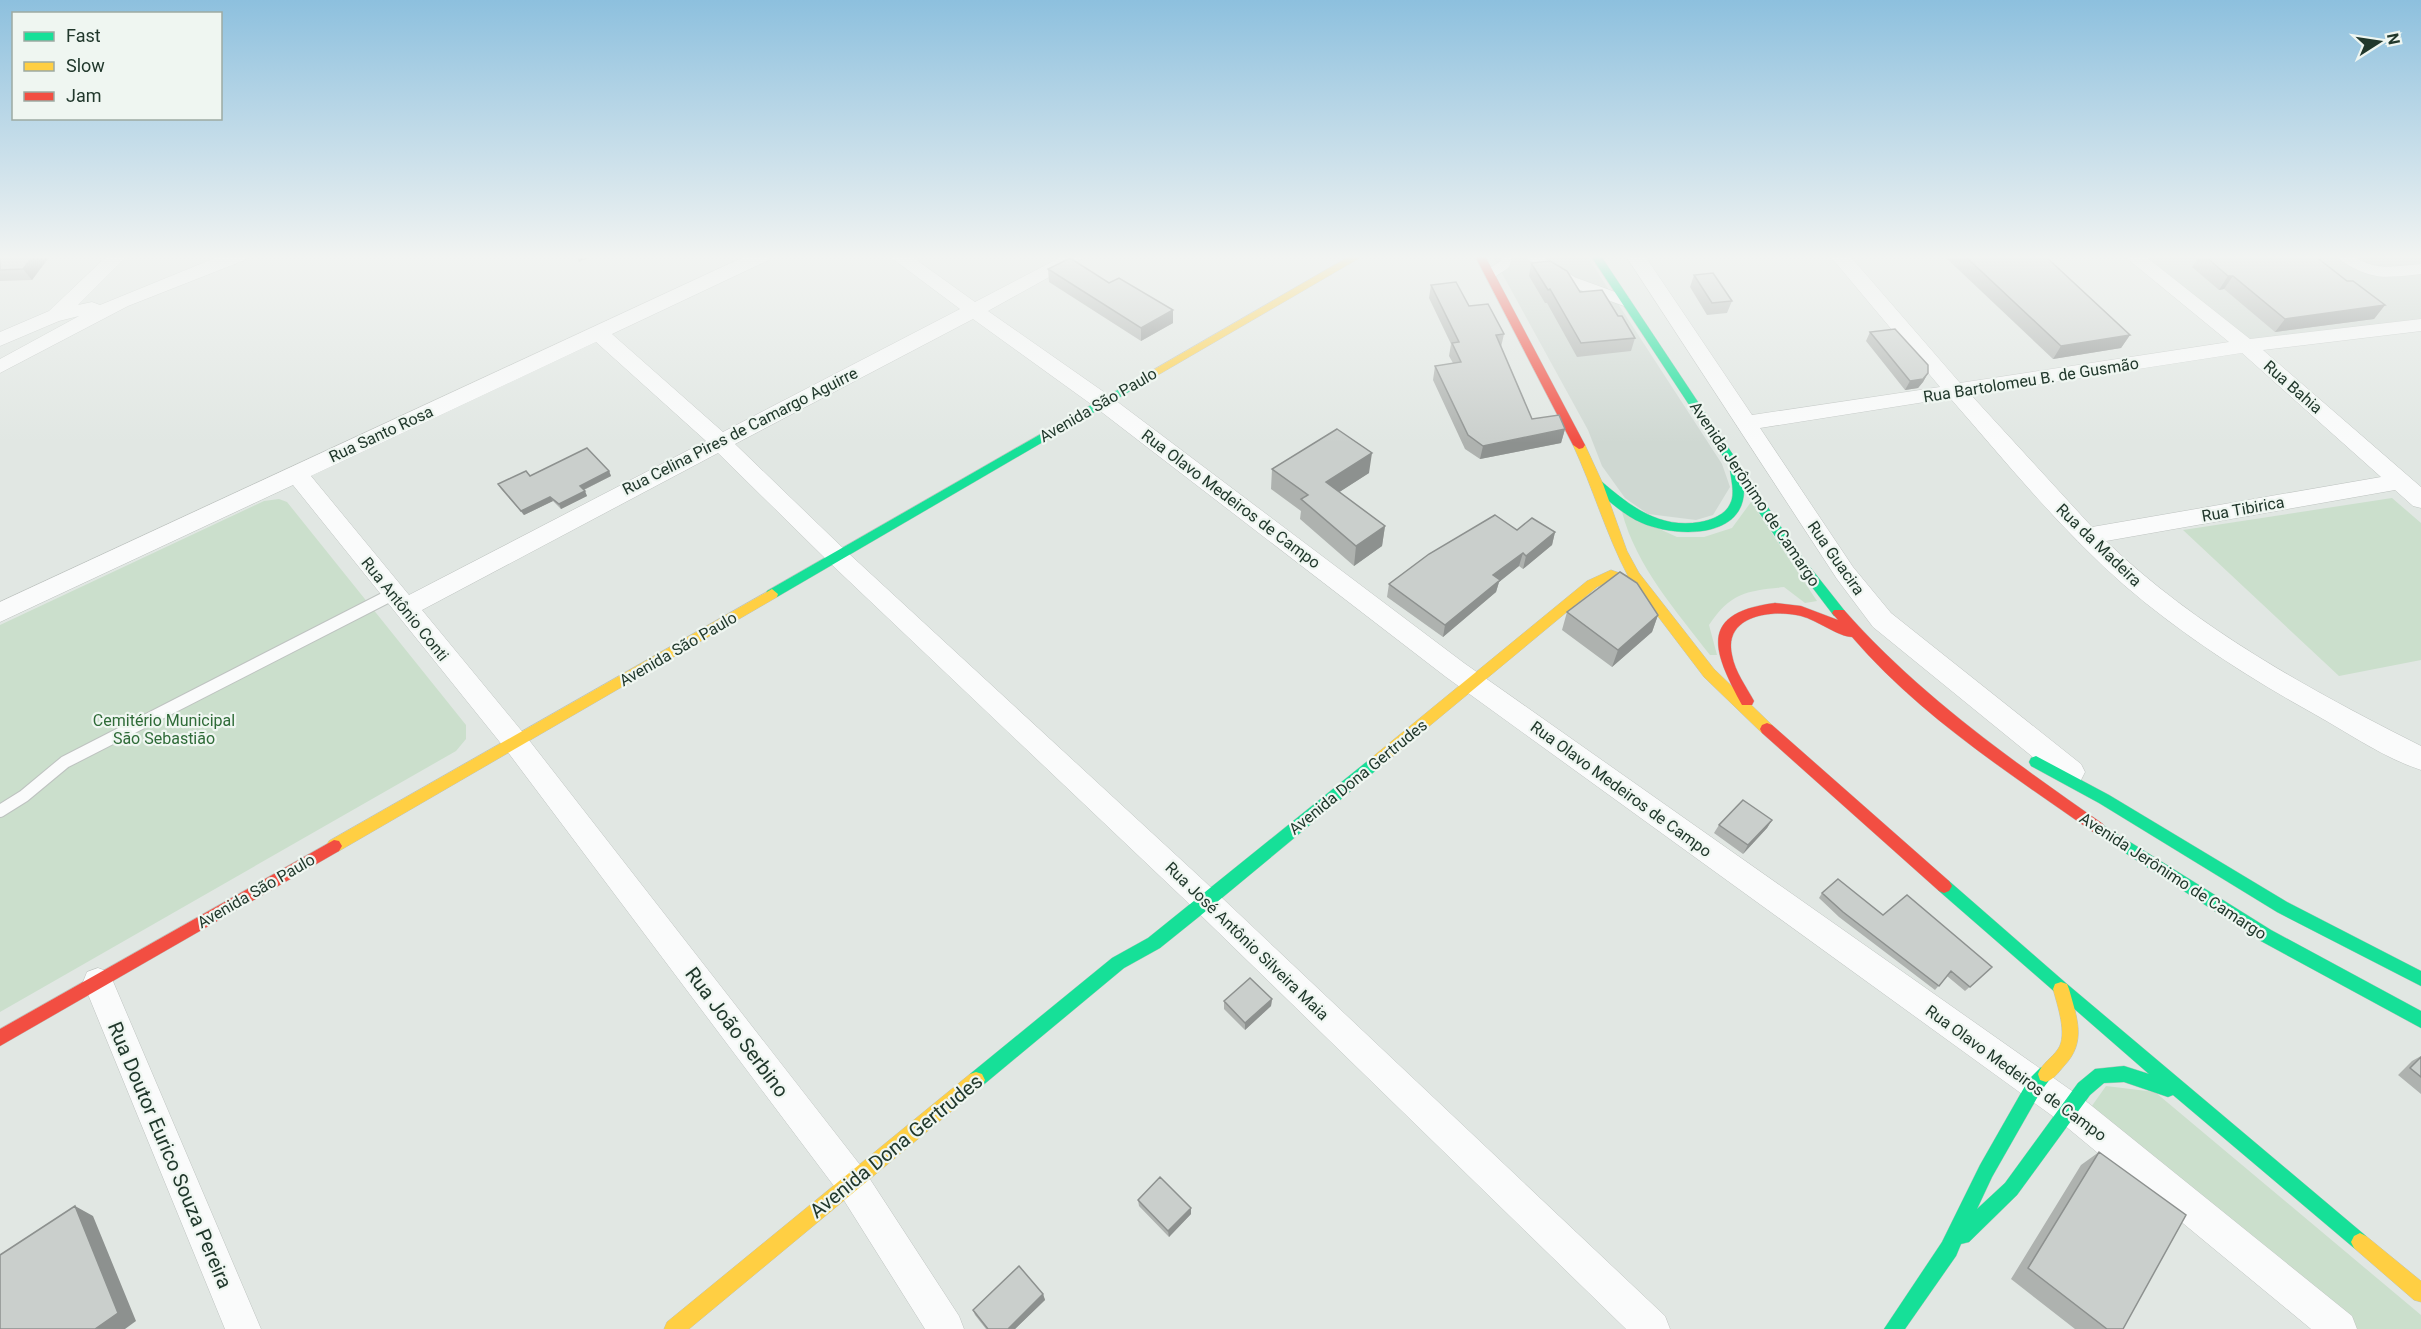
<svg xmlns="http://www.w3.org/2000/svg" width="2421" height="1329" font-family="Roboto,sans-serif">
	<style>
		.built { fill: #cfd8d2 }
		.green { fill: #cbdfcc }
		.lines { fill: none; stroke-linecap: round; stroke-linejoin: round }
		.lane-far1-casing { stroke: #bec3c0; stroke-width: 11 }
		.lane-casing { stroke: #bec3c0; stroke-width: 14 }
		.street-casing { stroke: #bec3c0; stroke-width: 1 }
		.fast-casing { stroke: #bcc3be; stroke-width: 1 }
		.slow-casing { stroke: #bcc3be; stroke-width: 1 }
		.jam-casing { stroke: #bcc3be; stroke-width: 1 }
		.lane-far1 { stroke: #fafbfb; stroke-width: 10 }
		.lane { stroke: #fafbfb; stroke-width: 12 }
		.street { fill: #fafbfb; fill-rule: evenodd }
		.fast { fill: #16e098; fill-rule: evenodd }
		.slow { fill: #ffcf43; fill-rule: evenodd }
		.jam { fill: #f24e42; fill-rule: evenodd }
		.wall { fill: #aeb2af }
		.shaded-wall { fill: #8d918f }
		.building { fill: #cacfcc; stroke: #8d918f; stroke-width: 1.5 }
		.labels { text-anchor: middle; dominant-baseline: central; stroke-width: 4.5; stroke-linejoin: round; paint-order: stroke }
		.street-label { font-size: 16px; fill: #21382c; stroke: #eff6f1 }
		.park-label { font-size: 16px; fill: #2f6b38; stroke: #eff6f1 }
		.near-street-label { font-size: 20px; fill: #21382c; stroke: #eff6f1 }
	</style>
	<rect width="100%" height="100%" fill="#e1e7e3"/>
	<path class="built" d="M1587,256L1722,464L1730,487L1713,515L1696,520L1648,514L1625,498L1602,466L1588,430L1493,257Z
		M2421,256V325L2246,346L2133,257Z"/>
	<path class="green" d="M2392,498L2421,523V660L2339,676L2183,530Z
		M279,499L287,502L466,725V739L456,751L0,1012V625L264,501Z
		M1751,502L1817,601L1805,603L1784,587C1747,591 1731,592 1709,625L1717,655H1710C1677,612 1636,566 1622,512L1677,537H1704L1732,528Z
		M2106,1086L2155,1092L2421,1315V1329H2351L2089,1110Z"/>
	<g class="lines">
		<defs>
			<path id="lane-far1" d="M1532,256L1573,282L1625,301
				M2343,256C2372,276 2387,273 2421,269
				M1490,274L1505,264L1507,256"/>
			<path id="lane" d="M0,811L24,796L65,762L393,594"/>
			<path id="street" d="M107,256H127L78,305L92,302L100,305L220,256H247L245,260L128,306L0,373V359L79,316L59,321L0,346V332L49,311Z
				M746,256H771L769,260L612,334L723,432L960,309L889,256H911L975,302L1063,256H1087L988,311L1111,397L1464,663L2082,1098L2352,1316L2357,1329H2311L2058,1120L1446,677L1095,407L973,319L735,444L846,551L1202,879L1665,1316L1670,1329H1626L1182,897L830,563L718,453L422,610L525,735L864,1170L959,1316L964,1329H925L840,1194L507,751L293,485L0,622V602ZM596,342L706,441L409,595L311,476Z
				M1626,256H1645L1752,415L1940,387L1830,256H1850L1960,383L2229,342L2124,256H2145L2250,339L2421,319V331L2263,350L2421,487V508L2413,506L2395,490L2106,541C2196,628 2310,690 2421,746V770C2384,758 2350,734 2316,715C2249,678 2182,635 2124,585C2060,529 2006,462 1950,398L1760,428L1853,567L1891,613L2081,764L2085,772L2081,780L2071,783L2061,780L1873,627L1837,579ZM2242,353L2381,477L2092,527L1971,395Z
				M98,968L109,972L261,1329H225L83,982L87,972Z"/>
			<path id="fast" d="M1591,256H1601L1795,548L1844,610L1846,613L1844,616H1834L1787,554L1744,490C1744,540 1674,537 1642,523C1623,515 1608,500 1593,487L1591,484L1593,481H1601C1630,506 1659,529 1700,522C1711,520 1725,515 1730,504C1736,493 1730,478 1730,467Z
				M1135,380L1141,384L1139,386L777,597H767L766,594L767,591Z
				M2036,756L2109,795L2287,902L2421,971V986L2277,912L2099,803L2031,766L2029,762L2031,758Z
				M1375,757L1380,759L1382,763L1380,767L1211,907L1160,948L1124,968L982,1086L976,1088L970,1086L967,1080L970,1074L1112,958L1148,938L1370,759Z
				M2098,822L2271,930L2421,1011V1028L2259,940L2093,832L2091,828L2093,824Z
				M1944,879L1949,881L2067,984L2366,1236L2369,1242L2366,1248L2360,1251L2354,1248L2173,1095L2168,1097L2124,1082L2104,1083L2090,1095L2017,1195L1969,1242L1961,1244L1956,1256L1905,1329H1884L1942,1242L1980,1165L2029,1079L2040,1068L2046,1066L2052,1068L2054,1074L2041,1091L1992,1177L1977,1209L2005,1183L2078,1083L2095,1069L2124,1066L2149,1074L1939,891L1936,886L1939,881Z"/>
			<path id="slow" d="M1350,256H1363L1139,386L1135,388L1129,384Z
				M1579,441L1585,445L1603,484L1627,551L1639,573L1714,669L1772,725L1774,729L1772,733H1762L1704,677L1644,598L1629,586L1612,580L1597,587L1380,767L1375,769L1370,767L1368,763L1370,759L1587,581L1611,570L1628,576C1606,534 1593,488 1573,445Z
				M772,589L778,594L777,597L339,851L334,852L329,851L326,846L329,841Z
				M2061,982L2067,984L2069,989C2077,1018 2087,1042 2064,1066C2058,1073 2054,1079 2046,1082L2040,1080L2038,1074C2042,1063 2052,1058 2058,1049C2068,1035 2057,1004 2053,989L2055,984Z
				M976,1072L982,1074L985,1080L982,1086L689,1329H664L667,1322L970,1074Z
				M2360,1233L2366,1236L2421,1281V1302L2414,1300L2354,1248L2351,1242L2354,1236Z"/>
			<path id="jam" d="M1475,256H1485L1585,445L1583,448L1579,449L1573,445Z
				M1775,603L1801,606L1838,620L1832,613L1834,610H1844C1919,695 2010,759 2103,824L2105,828L2103,832L2098,834L2093,832C2009,773 1920,716 1852,637C1839,637 1817,620 1801,616C1773,609 1723,615 1732,655C1735,672 1746,686 1754,701L1752,705H1742C1714,653 1696,613 1775,603Z
				M1767,723L1772,725L1949,881L1952,886L1949,891L1944,893L1939,891L1762,733L1760,729L1762,725Z
				M334,840L339,841L342,846L339,851L0,1046V1029Z"/>
		</defs>
		<use href="#lane-far1" class="lane-far1-casing"/>
		<use href="#lane" class="lane-casing"/>
		<use href="#street" class="street-casing"/>
		<use href="#fast" class="fast-casing"/>
		<use href="#slow" class="slow-casing"/>
		<use href="#jam" class="jam-casing"/>
		<use href="#lane-far1" class="lane-far1"/>
		<use href="#lane" class="lane"/>
		<use href="#street" class="street"/>
		<use href="#fast" class="fast"/>
		<use href="#slow" class="slow"/>
		<use href="#jam" class="jam"/>
	</g>
	<path class="wall" d="M0,256H50L32,280L0,281Z
		M1944,256H2045L2130,335L2121,348L2053,359Z
		M2199,256H2315L2347,281L2385,305L2374,319L2275,332L2224,289L2219,290L2192,267Z
		M1531,263L1618,316L1635,338L1631,351L1577,357L1547,303H1545L1529,276Z
		M1048,269L1109,283L1173,323L1141,341L1049,282Z
		M1694,275L1732,301L1727,313L1707,315L1690,287Z
		M1431,285L1469,306L1504,334L1501,347L1532,419L1565,429L1561,443L1480,459L1465,449L1433,380L1435,366L1453,363L1449,356L1451,344L1429,298Z
		M1870,332L1928,373L1923,382L1918,388L1905,390L1866,341Z
		M1272,469L1369,473L1339,492L1385,526L1382,546L1354,566L1300,519L1301,511L1271,489Z
		M609,471L611,476L584,490L587,496L561,509L553,501L524,515L501,489L498,484L530,476Z
		M1517,530L1555,532L1552,545L1523,569L1519,566L1499,582L1496,592L1443,637L1387,597L1389,584Z
		M1567,612L1658,615L1652,632L1612,667L1562,630Z
		M1772,820L1767,828L1743,854L1714,833L1719,825Z
		M1822,893L1883,915L1992,967L1965,991L1947,976L1935,990L1839,917L1819,898Z
		M1272,999L1271,1006L1245,1030L1224,1009V1001Z
		M2421,1056V1094L2398,1075L2412,1061Z
		M2099,1152L2123,1329H2075L2011,1279L2081,1165Z
		M1138,1200L1191,1214L1169,1237L1139,1206Z
		M1043,1294L1045,1300L1015,1329H986L975,1315L973,1310Z"/>
	<path class="shaded-wall" d="M33,256H50L32,280L23,269Z
		M577,256H592L579,262Z
		M2228,276H2233L2224,289L2219,290Z
		M2385,305L2374,319L2275,332L2285,319Z
		M1173,310V323L1141,341V328Z
		M2130,335L2121,348L2053,359L2061,346Z
		M1928,373L1923,382L1918,388L1905,390L1910,381Z
		M1565,429L1561,443L1480,459L1483,446Z
		M1372,453L1369,473L1324,502L1326,482Z
		M609,471L611,476L583,490L580,486Z
		M585,491L587,496L561,509L559,504Z
		M550,497L553,501L524,515L521,511Z
		M1385,526L1382,546L1354,566L1356,546Z
		M1555,532L1552,545L1523,569L1526,556Z
		M1523,553L1519,566L1499,582L1496,592L1443,637L1445,625L1493,575Z
		M1658,615L1652,632L1612,667L1618,650Z
		M1772,820L1767,828L1743,854L1748,845Z
		M1272,999L1271,1006L1245,1030V1023Z
		M75,1206L93,1216L136,1321L125,1329H95Z
		M1191,1208V1214L1169,1237L1168,1231Z
		M1043,1294L1045,1300L1015,1329H1008Z"/>
	<path class="building" d="M0,256H33L23,269L0,270Z
		M1965,256H2045L2130,335L2061,346Z
		M2205,256H2315L2347,281H2353L2385,305L2285,319L2233,276H2228Z
		M1070,258L1109,283L1119,278L1173,310L1141,328L1048,269Z
		M1550,261L1567,271L1580,292L1602,290L1618,316H1622L1635,338L1581,343L1550,289L1548,290L1531,263Z
		M1713,273L1732,301L1712,303L1694,275Z
		M1456,282L1469,306L1488,304L1504,334L1496,335L1532,419L1559,415L1565,429L1483,446L1468,435L1435,366L1461,362L1452,343L1459,342L1431,285Z
		M1895,329L1928,365V373L1923,379L1910,381L1870,332Z
		M1337,429L1372,453L1326,482L1385,526L1356,546L1301,499L1308,495L1272,469Z
		M587,448L609,471L580,486L585,491L559,504L550,497L521,511L498,484L526,471L530,476Z
		M1495,515L1517,530L1532,518L1555,532L1526,556L1523,553L1493,575L1500,580L1445,625L1389,584L1429,554Z
		M1620,572L1637,583L1658,615L1618,650L1567,612Z
		M1743,800L1772,820L1748,845L1719,825Z
		M1838,879L1883,915L1907,895L1992,967L1970,987L1951,971L1939,986L1843,912L1822,893Z
		M1250,978L1272,999L1245,1023L1224,1001Z
		M2421,1057V1077L2410,1068Z
		M2099,1152L2186,1215L2123,1329H2107L2028,1268Z
		M1160,1177L1191,1208L1168,1231L1138,1200Z
		M75,1206L118,1313L95,1329H0V1255Z
		M1019,1266L1043,1294L1008,1329H988L973,1310Z"/>
	<linearGradient id="sky" x2="0" y2="1"><stop stop-color="#8dc0de"/><stop offset="0.58" stop-color="#f2f4f2"/><stop offset="1" stop-color="#f2f4f2" stop-opacity="0"/></linearGradient>
	<rect width="2421" height="443" fill="url(#sky)"/>
	<g class="labels">
		<g class="street-label">
			<text transform="translate(2031 380) rotate(-9)">Rua Bartolomeu B. de Gusmão</text>
			<text transform="translate(2293 387) rotate(41)">Rua Bahia</text>
			<text transform="translate(1098 405) rotate(-30)">Avenida São Paulo</text>
			<text transform="translate(740 431) rotate(-27)">Rua Celina Pires de Camargo Aguirre</text>
			<text transform="translate(381 434) rotate(-25)">Rua Santo Rosa</text>
			<text transform="translate(1755 494) rotate(56)">Avenida Jerônimo de Camargo</text>
			<text transform="translate(1231 499) rotate(37)">Rua Olavo Medeiros de Campo</text>
			<text transform="translate(2243 509) rotate(-10)">Rua Tibirica</text>
			<text transform="translate(2099 545) rotate(44)">Rua da Madeira</text>
			<text transform="translate(1836 558) rotate(55)">Rua Guacira</text>
			<text transform="translate(405 609) rotate(51)">Rua Antônio Conti</text>
			<text transform="translate(678 649) rotate(-30)">Avenida São Paulo</text>
			<text transform="translate(1358 777) rotate(-39)">Avenida Dona Gertrudes</text>
			<text transform="translate(1621 789) rotate(36)">Rua Olavo Medeiros de Campo</text>
			<text transform="translate(2173 876) rotate(33)">Avenida Jerônimo de Camargo</text>
			<text transform="translate(256 891) rotate(-30)">Avenida São Paulo</text>
			<text transform="translate(1247 941) rotate(44)">Rua José Antônio Silveira Maia</text>
			<text transform="translate(2016 1073) rotate(36)">Rua Olavo Medeiros de Campo</text>
		</g>
		<g class="park-label">
			<text x="164" y="720">Cemitério Municipal<tspan x="164" dy="18">São Sebastião</tspan></text>
		</g>
		<g class="near-street-label">
			<text transform="translate(737 1032) rotate(53)">Rua João Serbino</text>
			<text transform="translate(896 1146) rotate(-39)">Avenida Dona Gertrudes</text>
			<text transform="translate(170 1155) rotate(67)">Rua Doutor Eurico Souza Pereira</text>
		</g>
	</g>
	<rect x="12" y="12" width="210" height="108" fill="#eff6f1" stroke="#9daaa2" stroke-width="1.5"/>
	<rect x="24" y="32" width="30" height="9" fill="#16e098" stroke="#9daaa2" stroke-width="1.5"/>
	<text x="66" y="42" font-size="18" fill="#21382c">Fast</text>
	<rect x="24" y="62" width="30" height="9" fill="#ffcf43" stroke="#9daaa2" stroke-width="1.5"/>
	<text x="66" y="72" font-size="18" fill="#21382c">Slow</text>
	<rect x="24" y="92" width="30" height="9" fill="#f24e42" stroke="#9daaa2" stroke-width="1.5"/>
	<text x="66" y="102" font-size="18" fill="#21382c">Jam</text>
	<g transform="translate(2379 42) rotate(78)" stroke="#eff6f1" stroke-width="4.5" paint-order="stroke">
	<path d="M0-4.5L10 22L0 15L-10 22Z" fill="#21382c"/>
	<text y="-9" font-size="16" font-weight="bold" text-anchor="middle" fill="#21382c">N</text>
	</g>
</svg>
